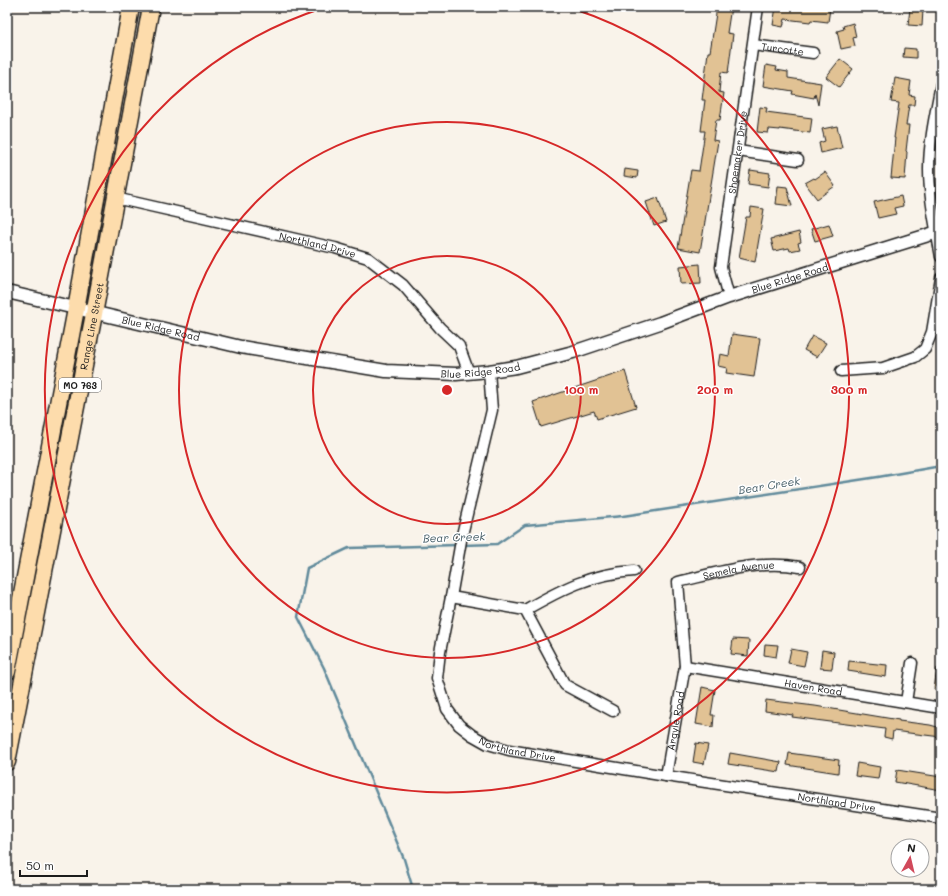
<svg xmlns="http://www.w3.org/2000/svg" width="948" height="896" font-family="Mali,sans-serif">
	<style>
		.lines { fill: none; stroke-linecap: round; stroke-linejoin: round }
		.stream { stroke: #618a9b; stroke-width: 2.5 }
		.building { fill: #e1c294; stroke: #1c1c1c }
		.minor-casing { stroke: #1c1c1c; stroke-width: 13 }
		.tertiary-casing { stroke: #1c1c1c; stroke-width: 15 }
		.primary-casing { stroke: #1c1c1c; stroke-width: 19 }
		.minor { stroke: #fff; stroke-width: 10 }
		.tertiary { stroke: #fff; stroke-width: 12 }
		.primary { stroke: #fddcac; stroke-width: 16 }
		.ring { fill: none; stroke: #d62828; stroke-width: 2 }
		.labels { text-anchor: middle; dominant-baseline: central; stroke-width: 3; stroke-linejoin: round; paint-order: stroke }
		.shield { fill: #fff; stroke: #606060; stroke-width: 1 }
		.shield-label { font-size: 9px; font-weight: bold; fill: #1c1c1c }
		.street-label { font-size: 10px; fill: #1c1c1c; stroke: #fff }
		.water-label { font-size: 11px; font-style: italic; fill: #445c66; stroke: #fff }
		.centre { fill: #d62828; stroke: #fff; stroke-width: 2 }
		.ring-label { font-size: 12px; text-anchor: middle; font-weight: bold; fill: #d62828; stroke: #fff; stroke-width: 3; stroke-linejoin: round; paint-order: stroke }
	</style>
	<rect width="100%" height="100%" fill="#f9f3ea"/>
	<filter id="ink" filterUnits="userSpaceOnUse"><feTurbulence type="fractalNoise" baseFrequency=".025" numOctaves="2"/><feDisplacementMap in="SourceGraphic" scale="8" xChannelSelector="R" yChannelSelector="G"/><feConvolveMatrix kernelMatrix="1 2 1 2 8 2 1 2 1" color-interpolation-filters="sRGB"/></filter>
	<g filter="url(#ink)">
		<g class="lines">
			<path class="stream" d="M462,545L497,544L525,525L623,516L878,477L941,466
				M413,889L404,859L324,668L298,617L307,568L349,548L457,545"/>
		</g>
		<path class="building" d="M717,7H731L727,33L733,34L728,73L721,72L719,92L724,93L720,120H716L713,140L718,141L700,252L678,248L691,170L699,171L705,131H701L705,100H702L708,52H710Z
			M776,7H815L830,9L828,22L811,20L810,22L785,19L783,27L773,25Z
			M910,9L923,10L922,26L908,25Z
			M853,23L856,37L853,38L855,46L841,49L837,31L844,29L843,26Z
			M904,48L916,49V58L903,57Z
			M840,59L853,69L839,87L826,77Z
			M766,65L777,67L776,70L788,72V78L821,83L818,105L815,94L814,98L792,94L793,91L763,86Z
			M895,78L911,81L909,95L915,96L914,105H909L906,125H909L906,151L907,152L905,179L891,178L895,138H894L899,103L891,102Z
			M760,107L767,108L766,112L812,118L810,133L780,129V130L769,129L768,133L757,132Z
			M837,126L842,148L821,153L819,143L825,141L822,129Z
			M625,169L638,171L637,178L624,176Z
			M750,170L770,173L768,187L748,184Z
			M825,172L835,186L817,199L805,183L814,178L815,179Z
			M778,186L787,187L792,206L776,204Z
			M901,196L903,206L894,208L896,214L878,218L874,202Z
			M658,198L666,222L654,226L646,202Z
			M751,207L764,209L755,262L739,258L746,217H750Z
			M829,224L833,236L815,241L811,229Z
			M799,232L801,242L798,243L800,249L790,251L789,248L774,251L771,239Z
			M700,264L701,283L681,284L680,266Z
			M732,334L760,338L754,377L726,373L727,368L718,366L720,354L729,356Z
			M812,336L826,343L817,357L804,350Z
			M625,371L636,407L597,419L594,411L541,427L533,402Z
			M733,639L749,640L748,656L731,654Z
			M765,644L778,645L776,657L764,655Z
			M791,649L807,652L804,666L788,663Z
			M822,650L834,652L832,669L820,668Z
			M849,661L887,665L886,677L848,671Z
			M937,668L941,669V690L934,689Z
			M702,687L715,690L711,715H714L713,727L696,724Z
			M766,700L815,706L899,720V721L930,725L941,728V737L893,731L892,739L884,737L885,729L792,717L793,715L765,711Z
			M696,743L708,745L704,764L693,762Z
			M730,753L781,762L779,772L728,764Z
			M789,753L839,760L838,773L787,765Z
			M857,763L880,767L878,779L855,776Z
			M897,770L941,777V790L895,782Z"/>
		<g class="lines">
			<defs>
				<g id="minor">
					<path id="s1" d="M753,45L813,53"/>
					<path d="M941,84C936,111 929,141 929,169C929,198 936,228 941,257"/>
					<path d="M738,151L798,160"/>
					<path id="s2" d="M115,198L335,248L368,258L403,285L440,328L459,346L469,373"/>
					<path id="s3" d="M729,297L721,267L758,7"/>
					<path id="s4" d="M489,371L492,410L462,535L451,597L440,652L437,678L447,709L459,725L472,735L488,744L509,750L666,776L941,818"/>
					<path d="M841,371L883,368L915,357L925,349L932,332L941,278"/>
					<path d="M451,597L525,610C562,589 590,574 634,571"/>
					<path d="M525,610L565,685L613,711"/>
					<path id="s5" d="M685,666L941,708"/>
					<path d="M906,702L912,663"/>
					<path id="s6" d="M666,776L685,666L678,582C717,573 759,559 800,567"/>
				</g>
				<g id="tertiary">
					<path id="s7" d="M7,292L241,347L386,371L456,374L489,371L516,367L573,352L660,323L729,297L941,231"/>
				</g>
				<g id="primary">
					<path d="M7,672L76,309L131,7"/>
					<path id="s8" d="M7,762L94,314L151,7"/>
				</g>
			</defs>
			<use href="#minor" class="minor-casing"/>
			<use href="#tertiary" class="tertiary-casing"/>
			<use href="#primary" class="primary-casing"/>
			<use href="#minor" class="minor"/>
			<use href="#tertiary" class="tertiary"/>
			<use href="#primary" class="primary"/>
		</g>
	</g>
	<g class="ring">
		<circle cx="447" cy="390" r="134"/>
		<circle cx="447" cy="390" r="268"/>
		<path d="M571 8A402 402 0 1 1 323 8"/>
	</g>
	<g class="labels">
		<rect class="shield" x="59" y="378" width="42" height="14" rx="3"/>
		<g class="shield-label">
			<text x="80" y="385">MO 763</text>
		</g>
		<g class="street-label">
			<text stroke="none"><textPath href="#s1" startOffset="30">Turcotte</textPath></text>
			<text stroke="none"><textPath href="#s3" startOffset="147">Shoemaker Drive</textPath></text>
			<text stroke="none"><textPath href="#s2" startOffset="208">Northland Drive</textPath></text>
			<text stroke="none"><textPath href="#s7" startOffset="806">Blue Ridge Road</textPath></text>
			<text stroke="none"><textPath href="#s8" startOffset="444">Range Line Street</textPath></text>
			<text stroke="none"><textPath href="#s7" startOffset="158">Blue Ridge Road</textPath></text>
			<text stroke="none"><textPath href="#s7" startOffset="482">Blue Ridge Road</textPath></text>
			<text stroke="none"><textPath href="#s6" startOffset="258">Semela Avenue</textPath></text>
			<text stroke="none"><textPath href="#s5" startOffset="130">Haven Road</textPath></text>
			<text stroke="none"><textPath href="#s6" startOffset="56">Argyle Road</textPath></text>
			<text stroke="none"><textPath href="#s4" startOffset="430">Northland Drive</textPath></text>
			<text stroke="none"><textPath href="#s4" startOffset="754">Northland Drive</textPath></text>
		</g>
		<g class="water-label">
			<text transform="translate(769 485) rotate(-9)">Bear Creek</text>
			<text transform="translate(454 537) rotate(-2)">Bear Creek</text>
		</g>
	</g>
	<circle cx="447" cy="390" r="6" class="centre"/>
	<g class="ring-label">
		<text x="581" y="394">100 m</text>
		<text x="715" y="394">200 m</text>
		<text x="849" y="394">300 m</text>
	</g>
	<rect width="948" height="896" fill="none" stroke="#fff" stroke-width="24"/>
	<rect x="12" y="12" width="924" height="872" fill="none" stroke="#1c1c1c" stroke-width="1.5" filter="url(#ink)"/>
	<g transform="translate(910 858) rotate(8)"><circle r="19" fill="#ffffff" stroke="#a4a4a4"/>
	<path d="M0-3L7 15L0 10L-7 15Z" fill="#d1495b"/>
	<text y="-6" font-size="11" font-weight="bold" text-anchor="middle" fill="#1c1c1c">N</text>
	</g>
	<path d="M20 870v6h67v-6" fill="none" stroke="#1c1c1c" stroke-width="2"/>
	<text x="26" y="870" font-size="12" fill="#1c1c1c" stroke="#ffffff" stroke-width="3" paint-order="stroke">50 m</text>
</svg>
